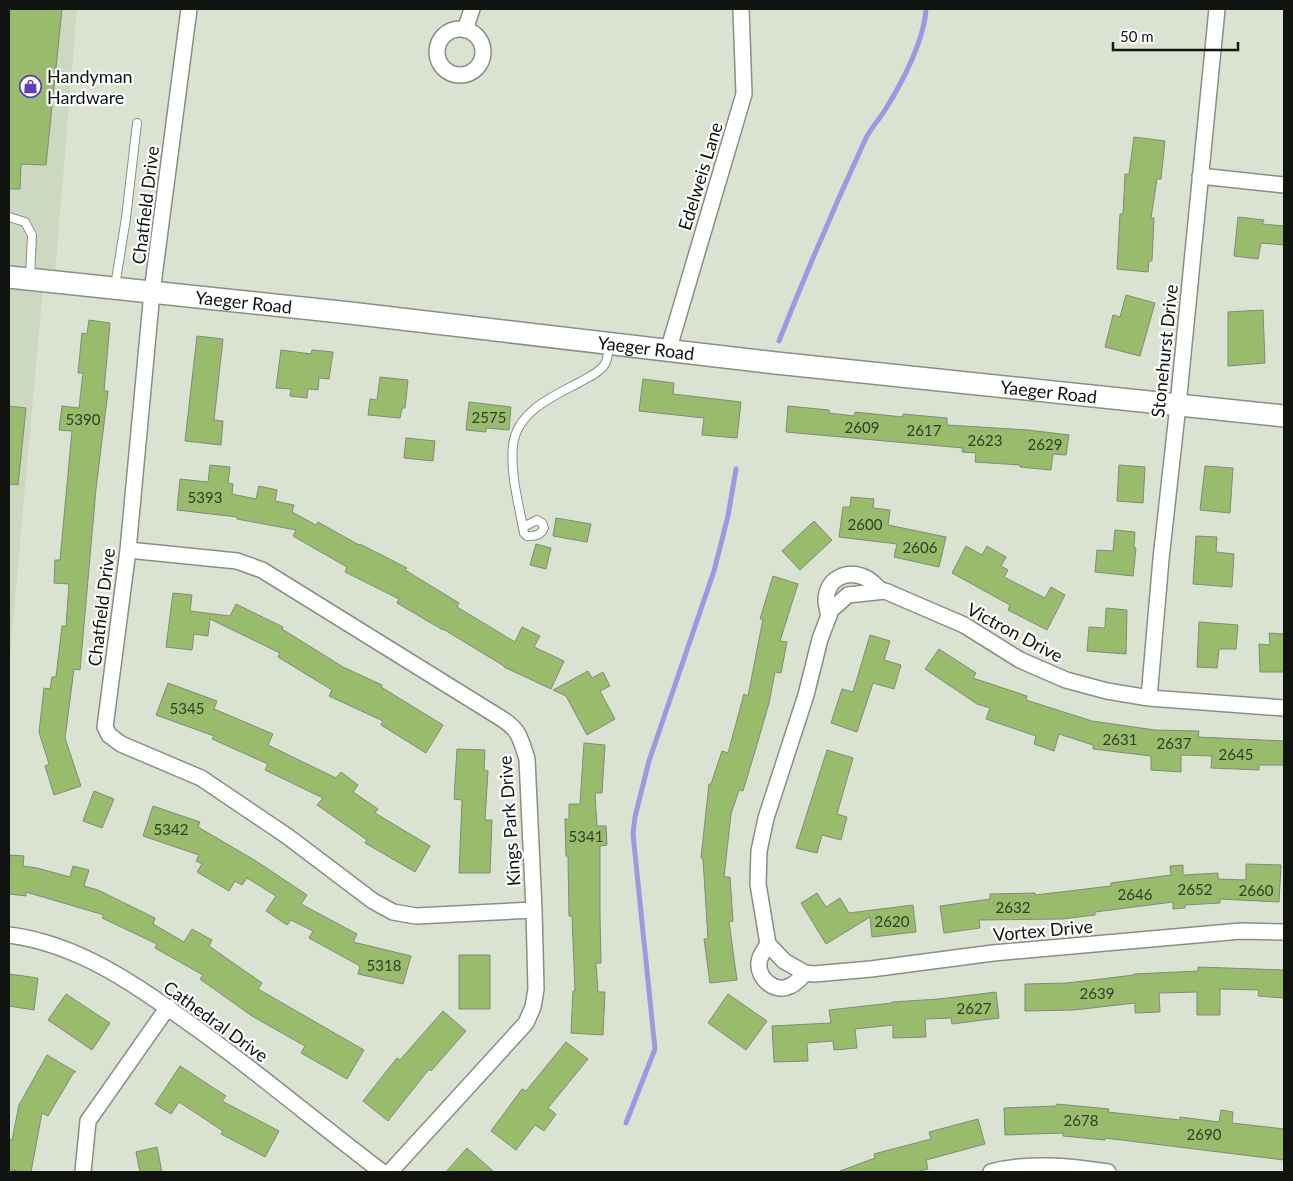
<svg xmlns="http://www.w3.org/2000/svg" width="1293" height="1181" font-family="Lato,sans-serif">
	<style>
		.built { fill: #cdd8c0 }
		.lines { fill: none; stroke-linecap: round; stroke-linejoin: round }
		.stream { stroke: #a295e2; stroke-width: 5 }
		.building { fill: #98bb6c; stroke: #828a7a }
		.lane-casing { stroke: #899081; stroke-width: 10 }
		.street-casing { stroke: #899081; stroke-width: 18 }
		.secondary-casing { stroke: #899081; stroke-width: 24 }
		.lane { stroke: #fff; stroke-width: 8 }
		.street { stroke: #fff; stroke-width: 15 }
		.secondary { stroke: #fff; stroke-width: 21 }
		.labels { text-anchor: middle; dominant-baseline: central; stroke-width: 4.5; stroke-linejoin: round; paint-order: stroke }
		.number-label { font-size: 15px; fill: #333e26 }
		.poi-label { font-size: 18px; fill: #11140e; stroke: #fff; text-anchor: start }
		.street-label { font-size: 18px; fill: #11140e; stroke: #fff }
	</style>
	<rect width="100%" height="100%" fill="#dae3d2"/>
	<path class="built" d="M9,9H77L55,273L9,266Z
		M43,288L9,666V289Z"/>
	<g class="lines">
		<path class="stream" d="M779,341C806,273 835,205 866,138C871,128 879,120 885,110C902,83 924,41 926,9
			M626,1123L655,1049L633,834L635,817L649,761L714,571L728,516L736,469"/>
	</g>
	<path class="building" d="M9,9H62L46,165L21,164L20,189H9Z
		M1134,137L1165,141L1161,179H1157L1151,218H1154L1152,261H1149L1148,272L1117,269L1120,214H1123L1125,174H1129Z
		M1238,217L1264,220L1262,224L1284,226V245L1261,243L1258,259L1234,256Z
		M1126,295L1155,303L1140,356L1105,347L1113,315L1120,317Z
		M1263,310L1265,363L1228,366V312Z
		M89,320L110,323L104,391H108L96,489L80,670L74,669L65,738L81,786L54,795L45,766L49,764L39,732L44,688L50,689L52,677H56L62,626H66L69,584L54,583L55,560H60L72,431L59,430L62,406L79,408L83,373H78L82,333L87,334Z
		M197,336L223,339L214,420L223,421L221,445L185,441Z
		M281,350L311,354L312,350L333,352L329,379L319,378L318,390L308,389L307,398L290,396L291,389L276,388Z
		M380,377L408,380L405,408H402L400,418L368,415L370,399L377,400Z
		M643,379L674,383L673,394L741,402L737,438L702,435L704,418L639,411Z
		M469,402L511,407L509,430L486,428V432L466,430Z
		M9,406L26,408L18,485L9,484Z
		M788,406L829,410V413L854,416L855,412L903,417V414L947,418V425L1028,430L1069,435L1066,455L1053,454L1051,470L1020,467V465L975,462L976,453L962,452L963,448L786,432Z
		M406,438L435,441L433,461L404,458Z
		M210,465L230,467L228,483L233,484L232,494L256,499L259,486L277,490L275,501L294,505L292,512L316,525L318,522L359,545L360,544L407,568L405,570L459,603L457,607L515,642L522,627L540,636L534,647L564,661L551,689L504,667V666L443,629V630L397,603L399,599L345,572L347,567L293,536L296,530L237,519V517L177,510L180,479L208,482Z
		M1119,465L1145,467L1143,503L1117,501Z
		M1205,466L1233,468L1230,513L1200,510Z
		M851,497L874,499L873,508L890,510L888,525L946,537L939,567L894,557L897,544L839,537L843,507H850Z
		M556,518L591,524L587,542L553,536Z
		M814,521L832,540L800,570L782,551Z
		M1115,530L1135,532L1134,547L1136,548L1133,576L1095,572L1097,550L1113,551Z
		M1196,536L1217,537L1216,552L1234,554L1232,587L1193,584Z
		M536,544L551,548L546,569L530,565Z
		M966,546L982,555L987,546L1006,557L1001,566L1008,570L1004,577L1045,598L1051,587L1065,595L1047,630L1008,610L1010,605L952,573Z
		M773,576L798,584L780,641L787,642L781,673L775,672L769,703L756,748L743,791L739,790L731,814L724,877H730L733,921L729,922L737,980L710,983L704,939H708L703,859L701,858L709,784H711L722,751L728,753L744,694L748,696L763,619H760Z
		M173,593L192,595L190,611L230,616L236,604L283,627L282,629L343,667L382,685L381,687L443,725L426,753L381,725L383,721L329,696L332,690L278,657L280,653L210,619L208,636L194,634L192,650L166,647Z
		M1106,608L1127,610L1126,654L1087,651L1089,627L1105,628Z
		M1199,622L1238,625L1236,649H1219L1217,668L1197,667Z
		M1269,633L1284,634V672H1260L1259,644L1270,645Z
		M870,635L890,641L884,660L901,665L894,689L873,683L857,732L831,723L842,689L853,692Z
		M939,649L976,673L973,678L1027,696L1026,700L1092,721L1155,730L1199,731L1198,737L1284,741V765H1259V770L1211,768L1212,756L1181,755V772L1151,770V756L1093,749V745L1059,734L1054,751L1034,744L1036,736L986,719L990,708L977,704L925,669Z
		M588,671L592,678L603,672L610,686L600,691L615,719L587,735L566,696L553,690Z
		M168,683L217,701L214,709L273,734L268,745L336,778L341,772L358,785L353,792L378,809L375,813L430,846L415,872L365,843L367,840L317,805L323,798L265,770L268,764L212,739L214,736L156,715Z
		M584,743L605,745L602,793H595L597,826H606L607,845L600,846V916L601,963H596L598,992H605L603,1035L571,1033L573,991H575L572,916H569L568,856H566L565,819H569V804H580Z
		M457,749L485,750L484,770L488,771L485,820H492L490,873H459L462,800L454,799Z
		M827,750L853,758L837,814L847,817L841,840L822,835L817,853L796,848Z
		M94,791L114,799L102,828L83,821Z
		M153,806L200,822L198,827L256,861L307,895L301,904L357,934L353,942L411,956L403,984L358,974L360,966L309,938L313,931L291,920L287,925L266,911L276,896L247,878L242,885L235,881L229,891L197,872L202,864L196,861L199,855L143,836Z
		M10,855L24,856L23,866L37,868L70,877L73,866L89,870L84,886L98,890L155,918L153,924L184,942L192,929L212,940L209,946L262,983L258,989L364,1050L347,1079L301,1053L305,1046L252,1016L200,979L203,975L155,948L157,944L102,918L104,915L26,892V896L9,894Z
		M1246,864L1281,865L1279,902L1220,899V903L1185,905V908L1173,909V902L1095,912V915L1062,919L979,920L980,928L944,933L940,906L990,899V894L1035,893V895L1111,886V883L1171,875L1170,866L1183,865V875L1218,873V879L1246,880Z
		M817,893L826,907L840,898L849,913L913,905L916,932L872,937L870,917L826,944L801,903Z
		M459,955H490V1009H459Z
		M1198,967L1284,970V998L1258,996L1259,990L1220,989V1015H1197V992L1159,993L1160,1012L1135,1013V1003L1074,1010L1025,1011V984L1067,983L1134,975V974L1198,971Z
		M9,974L38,978L34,1010L9,1006Z
		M996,992L999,1018L952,1024L951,1018L925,1019L926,1037L893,1038V1025L855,1029L857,1048L834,1050L833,1041L807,1043L808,1061L774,1062L772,1026L831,1023L829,1010L892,1003V1002L939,999Z
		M66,994L110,1023L92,1050L48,1020Z
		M728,994L767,1021L746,1050L708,1023Z
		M443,1011L466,1031L431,1071L429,1069L388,1121L363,1101L397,1058L400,1060Z
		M566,1042L588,1059L548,1108L556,1114L544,1131L535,1125L516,1150L491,1131L522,1089L526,1091Z
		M47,1055L76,1072H74L48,1116L42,1113L31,1172L9,1170V1139L12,1140L19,1105Z
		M180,1066L226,1096L222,1101L279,1131L265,1157L221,1134L223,1131L179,1102L171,1114L155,1104Z
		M1057,1104L1109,1109L1108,1112L1180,1120V1117L1219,1122L1221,1110L1233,1112L1232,1123L1284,1129V1160L1105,1138V1140L1063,1136V1133L1005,1135L1004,1108L1056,1106Z
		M978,1119L985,1144L926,1160L928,1169L916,1172H840V1171L875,1158L874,1154L931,1139L929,1132Z
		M157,1147L162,1172H140L136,1152Z
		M467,1148L494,1172H446Z"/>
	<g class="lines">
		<defs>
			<path id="lane" d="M9,217L25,222L32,235L30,277
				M115,286L126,218L137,123
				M523,527L537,520L542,523L544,528C540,536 535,536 527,536L524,533C519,505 510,474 513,445C517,411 554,396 580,382C589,377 600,372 605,364C608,359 608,351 609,345"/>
			<path id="street" d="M189,9L152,292L128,550L105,727L109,735L121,744L201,778L287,836L373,901L393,912L416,916L534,910
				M437 52a23 23 0 1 1 46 0a23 23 0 1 1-46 0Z
				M465,30L472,9
				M1200,176L1284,185
				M668,351L744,94L741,9
				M128,550L237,561L262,570L499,717C519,729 520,737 527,759L534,910L536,989L533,1007L526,1023L390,1172
				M829,616C828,611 826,605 826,600C827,578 847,569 866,578C872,581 877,587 882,591
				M1149,698L1161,559L1178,405L1217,9
				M1284,708L1149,698L1107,691L1066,680L1020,660L964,625L885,591L848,595L831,610L820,639L806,695L766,818L759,851L758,884L768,944L784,961L805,973L814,974L871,969L993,953L1241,931L1284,932
				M9,935C80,944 139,987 196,1028C260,1074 320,1125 382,1172
				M768,944C765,949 760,955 759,962C757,978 775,994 790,986C797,983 801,978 805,973
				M83,1172L88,1121L168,1007
				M991,1172C1029,1162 1069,1166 1108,1172"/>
			<g id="secondary">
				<path id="s1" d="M9,277L350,313L776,363L1284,416"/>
			</g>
		</defs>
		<use href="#lane" class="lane-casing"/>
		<use href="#street" class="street-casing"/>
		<use href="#secondary" class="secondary-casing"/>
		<use href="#lane" class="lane"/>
		<use href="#street" class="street"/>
		<use href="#secondary" class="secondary"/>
	</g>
	<defs>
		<symbol id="shop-ring" viewBox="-11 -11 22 22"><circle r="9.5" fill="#fff" stroke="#623fb8" stroke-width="1.5"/><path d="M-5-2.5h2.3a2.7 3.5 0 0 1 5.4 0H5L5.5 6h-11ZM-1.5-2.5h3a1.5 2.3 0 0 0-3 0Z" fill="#623fb8"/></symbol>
	</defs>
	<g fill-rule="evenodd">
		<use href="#shop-ring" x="18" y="74" width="25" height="25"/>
	</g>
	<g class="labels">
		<g class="number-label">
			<text x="489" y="417">2575</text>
			<text x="83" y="419">5390</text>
			<text x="862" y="427">2609</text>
			<text x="924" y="430">2617</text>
			<text x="985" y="440">2623</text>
			<text x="1045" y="444">2629</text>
			<text x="205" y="497">5393</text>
			<text x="865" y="524">2600</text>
			<text x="920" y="547">2606</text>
			<text x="187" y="708">5345</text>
			<text x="1120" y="739">2631</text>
			<text x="1174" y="743">2637</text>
			<text x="1236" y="754">2645</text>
			<text x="171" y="829">5342</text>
			<text x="586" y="836">5341</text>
			<text x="1195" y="889">2652</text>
			<text x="1256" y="890">2660</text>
			<text x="1135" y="894">2646</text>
			<text x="1013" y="907">2632</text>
			<text x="892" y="921">2620</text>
			<text x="384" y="965">5318</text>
			<text x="1097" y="993">2639</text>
			<text x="974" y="1008">2627</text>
			<text x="1081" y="1120">2678</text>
			<text x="1204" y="1134">2690</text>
		</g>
		<g class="poi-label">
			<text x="47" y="76">Handyman<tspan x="47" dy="21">Hardware</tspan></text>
		</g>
		<g class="street-label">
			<text transform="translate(700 176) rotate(-73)">Edelweis Lane</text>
			<text transform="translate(145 205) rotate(-83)">Chatfield Drive</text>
			<text stroke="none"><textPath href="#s1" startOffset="236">Yaeger Road</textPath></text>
			<text stroke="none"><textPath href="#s1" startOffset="641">Yaeger Road</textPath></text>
			<text transform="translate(1164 351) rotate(-84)">Stonehurst Drive</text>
			<text stroke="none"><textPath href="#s1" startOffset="1046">Yaeger Road</textPath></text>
			<text transform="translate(101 607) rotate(-83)">Chatfield Drive</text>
			<text transform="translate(1015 632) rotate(28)">Victron Drive</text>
			<text transform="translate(509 821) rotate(-94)">Kings Park Drive</text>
			<text transform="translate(1043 930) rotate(-5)">Vortex Drive</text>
			<text transform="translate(216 1021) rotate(36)">Cathedral Drive</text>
		</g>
	</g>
	<rect width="1293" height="1181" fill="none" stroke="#11140e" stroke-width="20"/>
	<path d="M1113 42v8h125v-8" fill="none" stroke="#11140e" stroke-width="2.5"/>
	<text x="1120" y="42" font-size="15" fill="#11140e" stroke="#ffffff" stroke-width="4" paint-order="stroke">50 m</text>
</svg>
